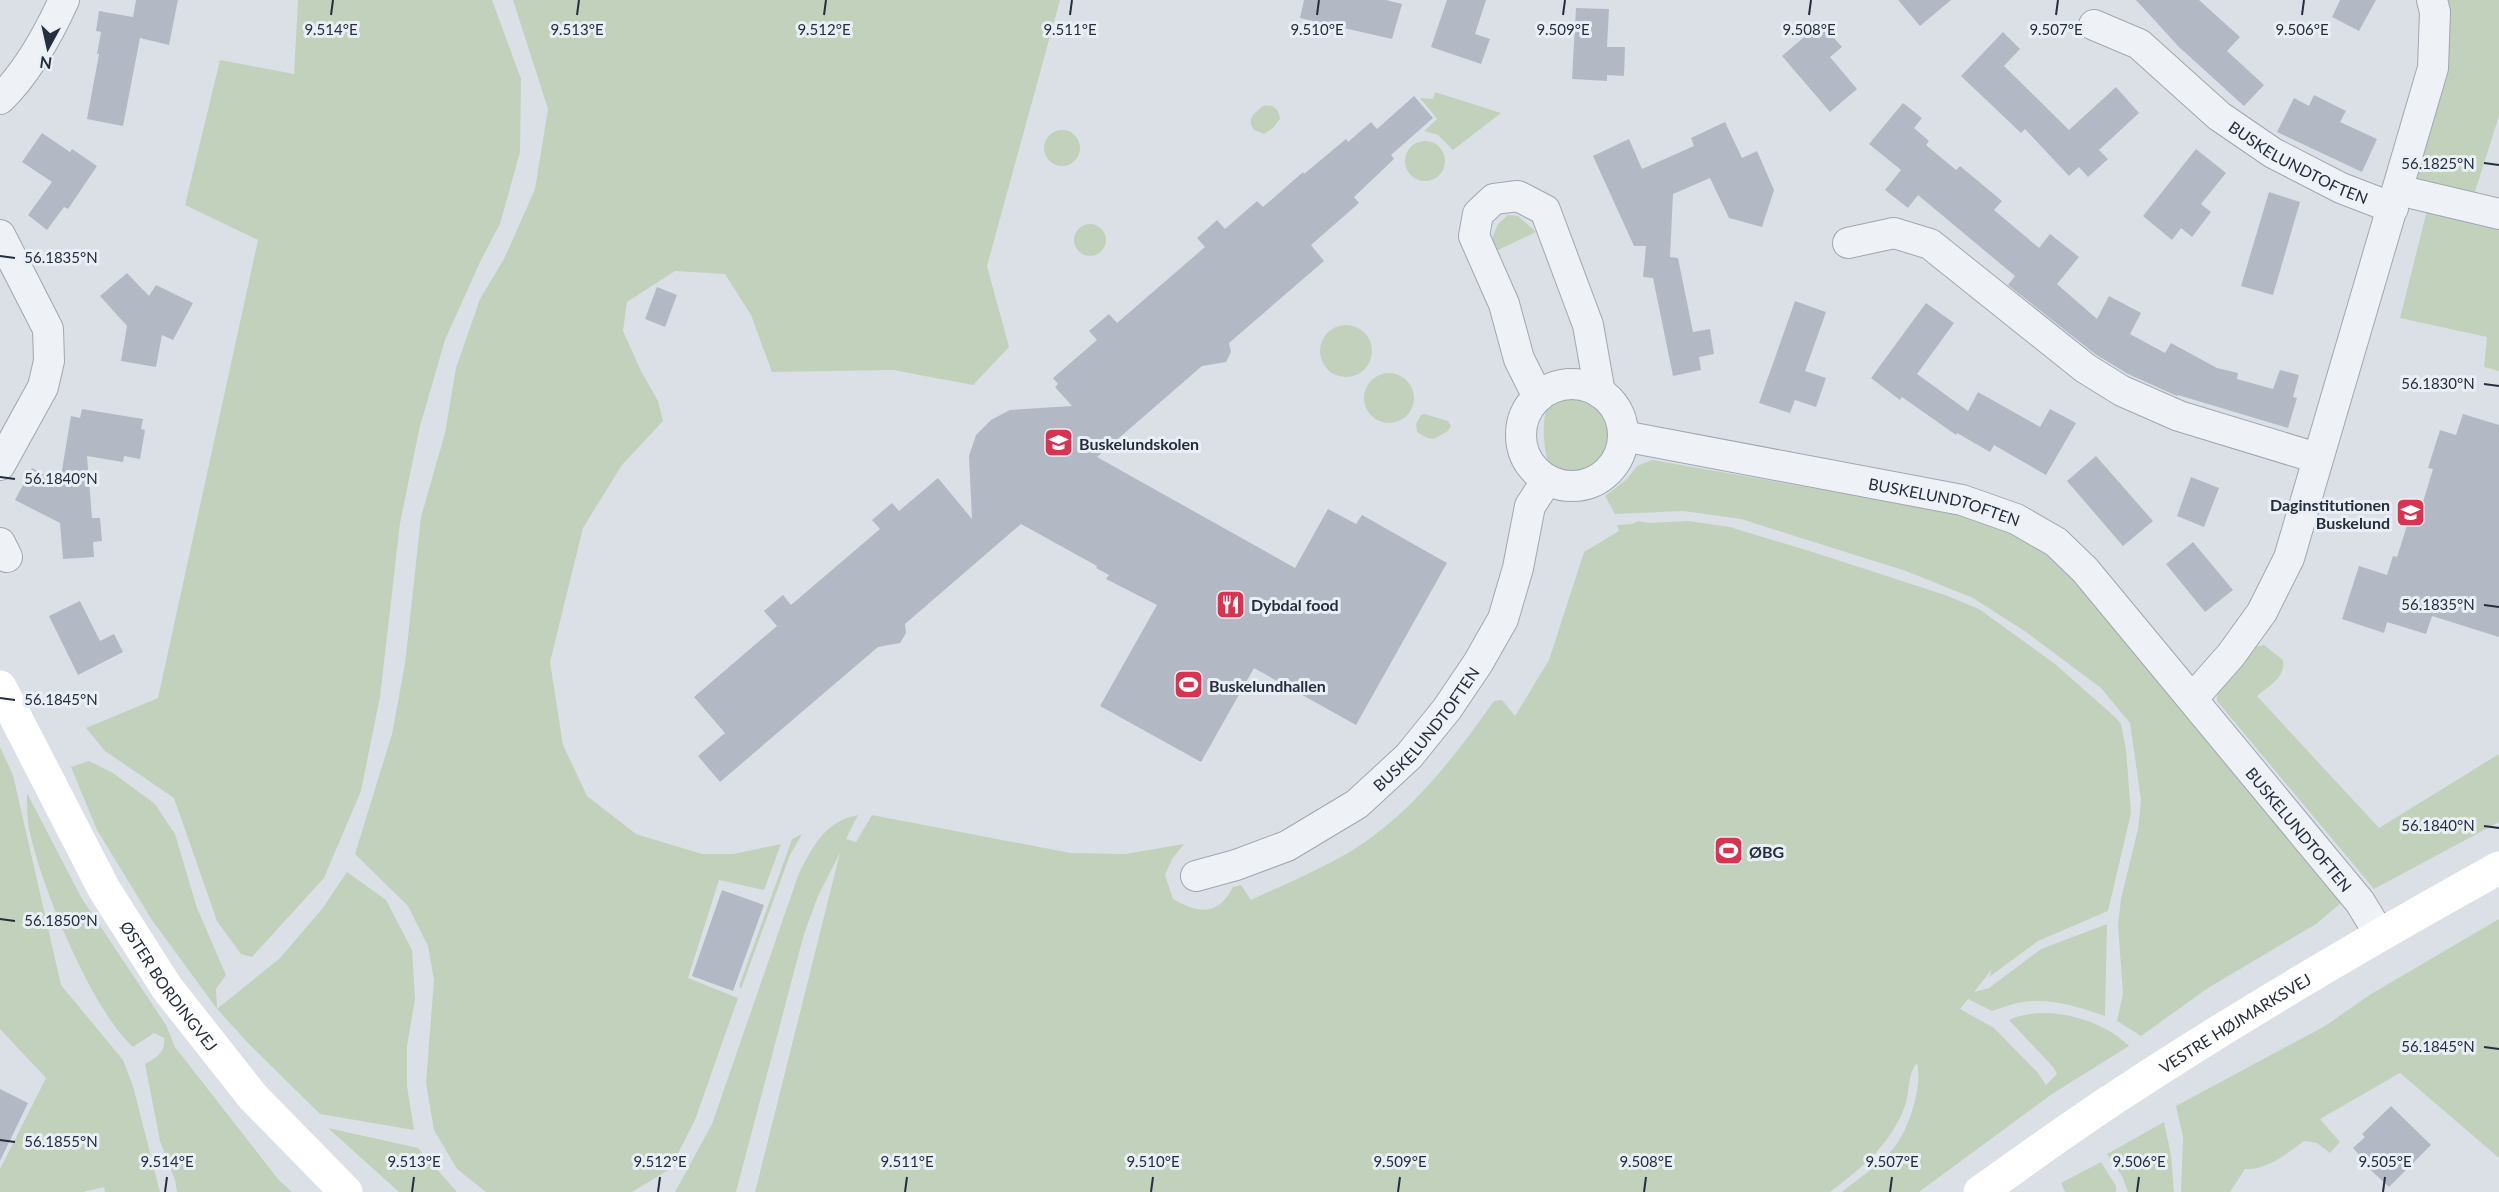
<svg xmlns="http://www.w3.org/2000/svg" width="2499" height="1192" font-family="Lato,sans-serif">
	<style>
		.green { fill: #c2d1bb }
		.building { fill: #b2b9c4 }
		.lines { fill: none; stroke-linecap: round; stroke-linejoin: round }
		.street-casing { stroke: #a0a7b1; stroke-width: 32 }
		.street { stroke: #eef1f5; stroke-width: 30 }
		.secondary { stroke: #fff; stroke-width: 33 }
		.ticks { fill: none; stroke: #242e3e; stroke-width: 2 }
		.labels { text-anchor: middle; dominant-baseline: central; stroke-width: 6; stroke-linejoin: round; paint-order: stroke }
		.street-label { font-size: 16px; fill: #242e3e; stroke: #eaeff5 }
		.poi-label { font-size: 16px; font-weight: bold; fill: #242e3e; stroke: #eaeff5; text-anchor: start }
		.ticks-label { font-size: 15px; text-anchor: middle; fill: #242e3e; stroke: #eaeff5; stroke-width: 6; stroke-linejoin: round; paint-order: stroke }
	</style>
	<rect width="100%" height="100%" fill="#dbe0e7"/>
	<path class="green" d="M298,0H492L521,79L520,152L500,224L481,260L445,340L420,426L400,523L380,697L361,791L324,878L252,957L241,954L217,921L174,798L105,751L86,728L158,698L258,240L185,205L220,60L294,74Z
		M513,0H1060L987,266L1009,347L973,385L893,370L772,372L751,315L725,274L675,271L627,302L623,331L641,371L658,401L663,421L622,465L583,528L550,662L563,745L587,796L636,834L702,854H733L781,844L764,890L719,880L688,978L738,998L695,1120L670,1169L632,1192H486L457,1169L434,1130L426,1083L434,980L428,946L408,906L355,854L392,734L405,664L421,517L445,433L456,368L480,299L505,257L535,189L548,109Z
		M2441,0H2499V116L2473,198L2410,186Z
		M1435,92L1501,113L1453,150L1438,135L1424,131L1437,119L1420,98L1433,99Z
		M1263,106C1274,104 1279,109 1280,119L1273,128L1264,134L1254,130C1246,119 1254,113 1263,106Z
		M1044 148a18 18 0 1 1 36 0a18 18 0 1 1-36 0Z
		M1405 161a20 20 0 1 1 40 0a20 20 0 1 1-40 0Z
		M2427,210L2499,224V371L2484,367L2487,337L2400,318Z
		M1508,215L1518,216L1536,232L1496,251L1492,238L1498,224Z
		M1074 240a16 16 0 1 1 32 0a16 16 0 1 1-32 0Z
		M1320 351a26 26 0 1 1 52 0a26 26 0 1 1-52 0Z
		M1364 398a25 25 0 1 1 50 0a25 25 0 1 1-50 0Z
		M1570,393C1590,396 1600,408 1611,425C1607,455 1604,463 1576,477C1568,476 1559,474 1553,469C1542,459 1541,415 1549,404C1554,397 1562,395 1570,393Z
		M1425,414L1448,421L1451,426L1448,431L1434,439L1427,438L1417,432L1416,424L1421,415Z
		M1652,460L1957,513L1997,523L2038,546L2068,574L2341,903L2316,924L2208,988L2141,1036L2117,1021L2123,994L2118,925L2121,899L2138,829L2141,800L2130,723L2101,688L2026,632L1973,598L1906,571L1741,519L1683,511L1615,514L1605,496L1627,479L1637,466Z
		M1638,521L1650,523L1688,521L1730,527L1819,554L1945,595L1979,609L2055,664L2115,717L2121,724L2126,749L2131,813L2108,911L2038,941L1989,977L1992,969L1974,992L1989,988L2041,949L2107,924L2105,1016C2079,1007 2051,998 2023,1002C2013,1003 2002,1008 1992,1011L1968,999L1960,1009L1994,1028L2038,1073L2046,1085L2057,1074L2054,1068L2009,1020C2044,1003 2103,1019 2129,1046L2052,1094L1919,1192H1842C1858,1179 1877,1166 1892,1150C1908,1133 1923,1086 1917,1063C1907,1075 1910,1092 1905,1106C1891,1144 1861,1169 1830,1192H755L840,853L818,896L804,934L736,1192H675L712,1124L799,873C814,845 824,822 858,815L846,839L856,842L872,815L1071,853L1125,854L1184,844L1172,859L1165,875L1173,899C1199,914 1218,916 1233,887L1241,885L1251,900C1289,882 1330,866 1365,842C1417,806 1458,752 1494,701L1502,700L1515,716L1549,660L1584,552L1619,531L1617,525L1632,524Z
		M2264,645L2283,660C2286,678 2268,686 2257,696L2379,828L2499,754V822L2374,889L2217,701V691L2250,648Z
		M0,747L13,775L61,985L123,1060L133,1086L160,1192H105L104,1187L83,1192H0V1169L46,1078L0,1029Z
		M89,761L113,773L155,804L175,834L197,908L226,975L216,989L217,1009L280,958L322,909L347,872L386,900L412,950L415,999L407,1046V1086L414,1130L320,1114L248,1043L217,1009L152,920L97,830L71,767Z
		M27,793L81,897L166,1025L175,1047L278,1179L292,1192H177L175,1180L160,1141L145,1064C156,1058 166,1052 164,1038L154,1033L133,1047C91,1009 41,886 29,829C27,818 27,805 27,793Z
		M802,834L790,855L741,989L739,986L792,839Z
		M2499,919V1158L2400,1073L2320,1119L2340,1142L2330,1153L2317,1143L2304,1141C2288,1153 2266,1171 2245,1169L2230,1192H2181L2183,1137L2176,1106L2325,1026L2371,994Z
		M2164,1122L2171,1155L2174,1192H2128L2122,1176L2107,1154Z
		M328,1128L418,1148L457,1192H399Z
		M2101,1162L2116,1186V1192H2065L2061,1183Z"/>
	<path class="building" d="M136,0H178L169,45L140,38L123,126L87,119L99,54H97L101,32L96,31L99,11L133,17Z
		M1304,0H1386L1402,4L1392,39L1300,18Z
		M1447,0H1486L1475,34L1490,39L1481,64L1431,47Z
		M1898,0H1951L1920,26Z
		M2136,0H2199L2240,37L2227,51L2264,85L2244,106L2179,47Z
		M2340,0H2376L2359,31L2332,17Z
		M1576,8L1609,9L1607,47H1625L1624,76L1607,75V81L1572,79Z
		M1825,28L1842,47L1830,57L1857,89L1830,112L1782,56L1810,32L1814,37Z
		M2003,32L2020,49L2004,66L2069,130L2116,87L2139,113L2099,150L2108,159L2088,177L2079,167L2069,176L2025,129L2021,133L1961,76Z
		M2314,95L2346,111L2340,122L2377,139L2362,172L2277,132L2294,98L2309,106Z
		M1414,96L1433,118L1391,155L1394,159L1354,197L1359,203L1311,245L1324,261L1229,343L1231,352L1226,362L1202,366L1097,457L1295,568L1328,509L1356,524L1362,515L1447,563L1356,725L1254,668L1201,762L1100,706L1157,605L1106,579L1109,575L1096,568L1097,566L1021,524L905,624L906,633L900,643L878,647L720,782L698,756L725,733L694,697L777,626L764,611L783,595L791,605L880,529L872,520L892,503L899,511L938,478L972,519L969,456L976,435L991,420L1010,410L1072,406L1055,387L1058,384L1053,378L1097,340L1089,331L1109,314L1117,323L1205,247L1197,238L1217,220L1225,229L1257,201L1263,207L1303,172L1304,174L1346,139L1348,142L1371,122L1377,129Z
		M1903,103L1922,118L1914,128L1929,141L1926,145L1956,170L1960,166L2002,201L1994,210L2039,248L2050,234L2079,257L2057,284L2097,319L2109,296L2141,313L2130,334L2165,353L2171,343L2217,368L2238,373L2237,379L2273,389L2280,370L2299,375L2293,397L2297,398L2288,428L2178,395L2177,396L2128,374L2095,354L2008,285L2015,276L1918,195L1908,208L1885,190L1901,170L1869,144Z
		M1725,122L1742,158L1757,151L1774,190L1762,227L1729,218L1710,178L1673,194L1670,257L1678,258L1693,332L1710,329L1714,354L1699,357L1701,370L1673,376L1653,278L1643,277L1646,246H1634L1593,156L1629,139L1642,169L1694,146L1691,138Z
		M42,133L70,152L72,149L97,166L68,209L64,207L47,230L28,215L52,182L22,162Z
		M2196,149L2226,173L2201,204L2211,212L2192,237L2181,228L2172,240L2143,216Z
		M2269,192L2300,202L2273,295L2241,286Z
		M127,273L149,296L156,285L193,303L173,340L162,335L156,367L121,361L127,326L100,296Z
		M657,287L677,295L665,327L645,319Z
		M1795,301L1826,312L1805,371L1826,378L1816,407L1795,400L1790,413L1759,403Z
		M1926,303L1954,323L1917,374L1968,411L1978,392L2040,427L2050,409L2076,423L2046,475L1994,445L1990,452L1957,433L1956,435L1902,397L1900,400L1871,378Z
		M82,409L143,419L141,429L145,430L140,459L124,456L123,462L87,456L92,518H100L102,541L93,542L94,557L63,559L60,523L15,500L32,468L60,482L71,416L80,418Z
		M2463,414L2499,425V637L2432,616L2426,634L2387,622L2384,633L2342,619L2359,566L2387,575L2393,556L2397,557L2412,510L2420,512L2433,469L2428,468L2440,430L2456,435Z
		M2096,456L2153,521L2123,546L2067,481Z
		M2191,477L2219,488L2204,527L2177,516Z
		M2193,542L2233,590L2205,612L2166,564Z
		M80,601L100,641L114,634L123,652L78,675L49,616Z
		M722,890L764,905L733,991L692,976Z
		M0,1089L28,1103L0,1161Z
		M2391,1106L2431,1145L2389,1187L2362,1162L2364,1160L2353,1148L2365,1137L2362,1134Z"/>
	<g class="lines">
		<defs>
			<g id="street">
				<path id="s1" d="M2094,25L2139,44L2219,116L2273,153L2341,188L2393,208"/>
				<path d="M0,99C28,72 48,35 64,0"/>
				<path d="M2398,190L2499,214"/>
				<path d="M0,235L48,329L49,361L43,387L0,465"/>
				<path d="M1848,243L1894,233L1930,244L2085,368L2122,391L2179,416L2317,458"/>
				<circle cx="1572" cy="435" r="51"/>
				<path d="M1538,397L1519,359L1504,304L1474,236L1478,214L1494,199L1518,196L1545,210L1588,325L1600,393"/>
				<path id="s2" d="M1623,436L1962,500L2016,519L2056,542L2085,570L2360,902L2380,935"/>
				<path d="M0,543L7,557"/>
				<path d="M2193,698L2231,655L2262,612L2289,558L2433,68L2435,12L2432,0"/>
				<path id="s3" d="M1196,876L1236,865L1287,846L1357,804L1409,756L1447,709L1478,663L1503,619L1518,568L1530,506L1547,480"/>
			</g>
		</defs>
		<use href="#street" class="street-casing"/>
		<use href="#street" class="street"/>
		<g class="secondary">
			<path id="s4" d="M0,687L104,889L167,988L253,1097L346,1192"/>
			<path id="s5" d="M1980,1192C2027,1159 2073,1125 2121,1094C2244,1013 2371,939 2499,868"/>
		</g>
	</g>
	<path class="ticks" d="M331,15L333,0M577,15L579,0M824,15L826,0M1070,15L1072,0M1317,15L1319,0M1563,15L1565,0M1809,15L1811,0M2056,15L2058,0M2302,15L2304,0M2484,163L2499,165M0,256L15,258M2484,384L2499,386M0,477L15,479M2484,605L2499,607M0,698L15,700M2484,826L2499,828M0,919L15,921M2484,1047L2499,1049M0,1140L15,1142M165,1192L167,1177M412,1192L414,1177M658,1192L660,1177M905,1192L907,1177M1151,1192L1153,1177M1398,1192L1400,1177M1644,1192L1646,1177M1890,1192L1892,1177M2137,1192L2139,1177M2383,1192L2385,1177"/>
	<defs>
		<symbol id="school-square" viewBox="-11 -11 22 22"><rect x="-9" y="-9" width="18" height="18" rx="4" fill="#d83451" stroke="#eaeff5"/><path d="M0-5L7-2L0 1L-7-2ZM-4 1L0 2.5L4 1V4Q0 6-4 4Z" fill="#fff"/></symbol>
		<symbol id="restaurant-square" viewBox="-11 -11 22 22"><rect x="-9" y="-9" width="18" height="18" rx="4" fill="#d83451" stroke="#eaeff5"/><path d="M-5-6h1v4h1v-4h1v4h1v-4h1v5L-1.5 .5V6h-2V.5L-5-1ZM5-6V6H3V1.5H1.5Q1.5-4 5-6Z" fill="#fff"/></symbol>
		<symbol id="stadium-square" viewBox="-11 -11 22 22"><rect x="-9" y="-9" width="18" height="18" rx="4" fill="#d83451" stroke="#eaeff5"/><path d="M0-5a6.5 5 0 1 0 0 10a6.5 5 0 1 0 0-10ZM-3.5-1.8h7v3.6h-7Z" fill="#fff"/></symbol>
	</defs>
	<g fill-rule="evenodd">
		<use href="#school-square" x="1042" y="426" width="33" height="33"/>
		<use href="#school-square" x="2394" y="496" width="33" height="33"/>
		<use href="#restaurant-square" x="1214" y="588" width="33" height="33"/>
		<use href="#stadium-square" x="1172" y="668" width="33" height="33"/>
		<use href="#stadium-square" x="1712" y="834" width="33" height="33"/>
	</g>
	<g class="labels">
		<g class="street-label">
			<text stroke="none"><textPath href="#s1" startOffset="249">BUSKELUNDTOFTEN</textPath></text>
			<text stroke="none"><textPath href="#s2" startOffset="328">BUSKELUNDTOFTEN</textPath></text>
			<text stroke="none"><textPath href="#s3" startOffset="280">BUSKELUNDTOFTEN</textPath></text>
			<text stroke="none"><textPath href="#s2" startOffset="825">BUSKELUNDTOFTEN</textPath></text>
			<text stroke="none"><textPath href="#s4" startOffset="344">ØSTER BORDINGVEJ</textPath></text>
			<text stroke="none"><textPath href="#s5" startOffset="306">VESTRE HØJMARKSVEJ</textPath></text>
		</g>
		<g class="poi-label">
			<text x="1079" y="443">Buskelundskolen</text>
			<text x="2390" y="504" text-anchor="end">Daginstitutionen<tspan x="2390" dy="18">Buskelund</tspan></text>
			<text x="1251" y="604">Dybdal food</text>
			<text x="1209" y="685">Buskelundhallen</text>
			<text x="1749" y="851">ØBG</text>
		</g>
	</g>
	<g class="ticks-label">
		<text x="331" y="35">9.514°E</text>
		<text x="577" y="35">9.513°E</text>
		<text x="824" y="35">9.512°E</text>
		<text x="1070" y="35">9.511°E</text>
		<text x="1317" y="35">9.510°E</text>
		<text x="1563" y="35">9.509°E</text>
		<text x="1809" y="35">9.508°E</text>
		<text x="2056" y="35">9.507°E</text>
		<text x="2302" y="35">9.506°E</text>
		<text x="2438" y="169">56.1825°N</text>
		<text x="61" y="263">56.1835°N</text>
		<text x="2438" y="389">56.1830°N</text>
		<text x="61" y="484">56.1840°N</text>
		<text x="2438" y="610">56.1835°N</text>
		<text x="61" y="705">56.1845°N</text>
		<text x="2438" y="831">56.1840°N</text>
		<text x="61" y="926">56.1850°N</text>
		<text x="2438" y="1052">56.1845°N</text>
		<text x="61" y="1147">56.1855°N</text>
		<text x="167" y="1167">9.514°E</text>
		<text x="414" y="1167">9.513°E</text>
		<text x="660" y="1167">9.512°E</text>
		<text x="907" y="1167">9.511°E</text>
		<text x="1153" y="1167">9.510°E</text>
		<text x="1400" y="1167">9.509°E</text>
		<text x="1646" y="1167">9.508°E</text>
		<text x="1892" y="1167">9.507°E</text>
		<text x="2139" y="1167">9.506°E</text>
		<text x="2385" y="1167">9.505°E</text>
	</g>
	<g transform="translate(48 48) rotate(188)" stroke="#eaeff5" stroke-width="4.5" paint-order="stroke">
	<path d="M0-4.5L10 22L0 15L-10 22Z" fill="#242e3e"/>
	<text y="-9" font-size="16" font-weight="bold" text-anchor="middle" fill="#242e3e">N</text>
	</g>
</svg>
